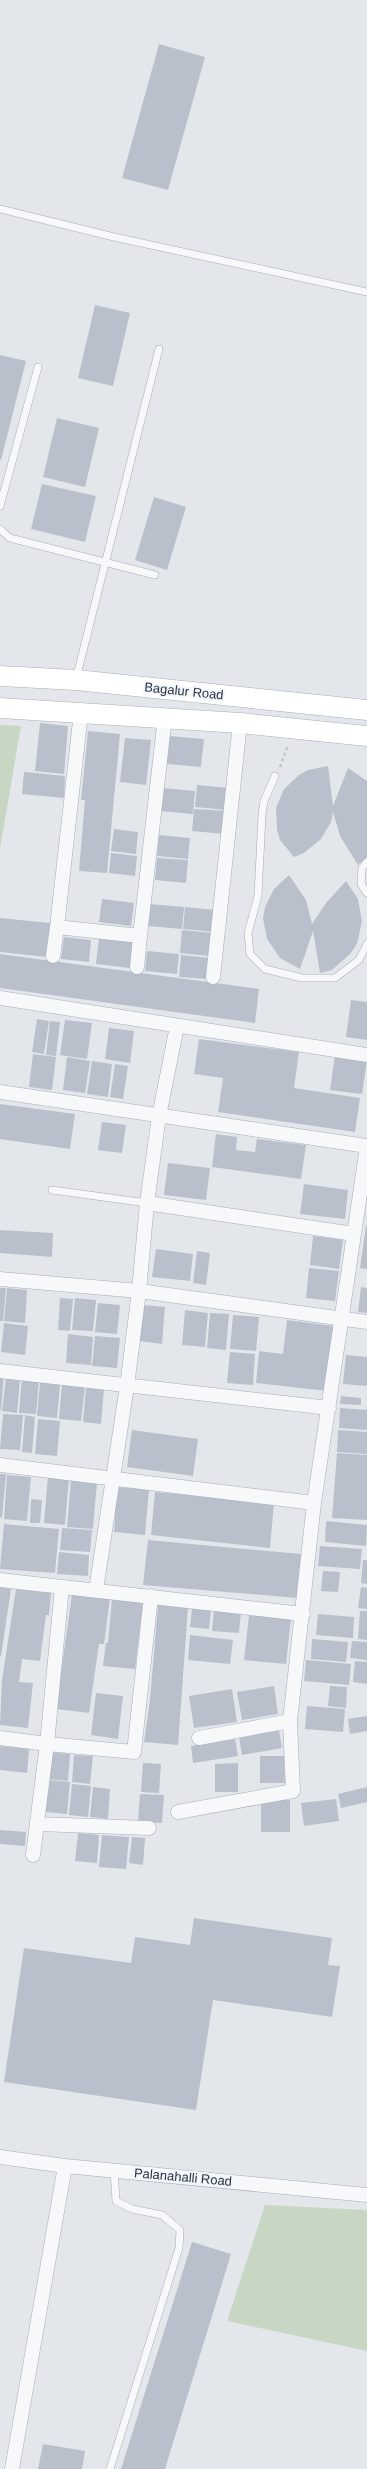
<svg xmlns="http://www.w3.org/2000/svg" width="367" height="2469" font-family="Arial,sans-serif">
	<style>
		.green { fill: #c8d7c4 }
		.building { fill: #bac0cb }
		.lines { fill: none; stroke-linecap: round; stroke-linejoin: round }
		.lane-casing { stroke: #a7adb7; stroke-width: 8 }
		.street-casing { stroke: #a7adb7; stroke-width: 15 }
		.secondary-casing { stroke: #a7adb7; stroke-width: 21 }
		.path { stroke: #c1c5cb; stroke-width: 2.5; stroke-dasharray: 3 3; stroke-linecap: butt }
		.lane { stroke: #f6f8fa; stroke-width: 7 }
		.street { stroke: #f6f8fa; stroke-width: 14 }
		.secondary { stroke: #fff; stroke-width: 20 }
		.labels { text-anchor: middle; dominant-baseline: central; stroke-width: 4; stroke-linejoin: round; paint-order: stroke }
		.street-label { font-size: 13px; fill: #293347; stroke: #f3f6f9 }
	</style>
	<rect width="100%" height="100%" fill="#e3e7ec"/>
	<path class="green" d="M0,725L21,726L0,849Z
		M265,2205L367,2210V2351L227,2321Z"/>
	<path class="building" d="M159,44L205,57L168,190L122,178Z
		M95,305L130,313L113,386L78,378Z
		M0,355L26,361L1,460L0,459Z
		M57,418L99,428L85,487L43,477Z
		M42,484L96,496L85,542L31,529Z
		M154,497L186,507L167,570L135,560Z
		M40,723L68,726L64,774L35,771Z
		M88,731L120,734L107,873L79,871L85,800H81Z
		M169,736L204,739L201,767L167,764Z
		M125,738L151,740L146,785L120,782Z
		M328,766L333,806L348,768L367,781V857L358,865L340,836L333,812L331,822L321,839L304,853L294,857L280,840L277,830L276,808L284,789L299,775L308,770Z
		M24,772L65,776L64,798L22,794Z
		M197,785L229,788L227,810L195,807Z
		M161,788L195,791L193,814L159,811Z
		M194,809L227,811L225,834L192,831Z
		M114,829L138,832L136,854L111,851Z
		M159,835L190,838L188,859L157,856Z
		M111,853L137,856L135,876L109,873Z
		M157,858L188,860L186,883L155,880Z
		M289,875L306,900L312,924L326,903L346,881L358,899L362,921L357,944L350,954L332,970L320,973L313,931L300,969L280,958L267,939L263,918L265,907L274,889Z
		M102,899L134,903L131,926L99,922Z
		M149,904L184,907L182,929L148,926Z
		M185,907L215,910L214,932L183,929Z
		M0,918L50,923L47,957L0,952Z
		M182,930L212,933L209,956L180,953Z
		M64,937L91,940L89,962L61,959Z
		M99,938L133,942L130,968L96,964Z
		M147,951L179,954L177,974L145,971Z
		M0,954L259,989L255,1023L0,988Z
		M181,955L210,958L208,979L179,977Z
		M351,1000L367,1002V1040L346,1037Z
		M37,1019L49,1021L44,1054L32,1052Z
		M65,1020L92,1023L87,1059L60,1055Z
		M50,1021L60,1022L56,1056L46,1055Z
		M109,1028L134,1031L130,1063L105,1059Z
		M199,1039L299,1052L294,1088L360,1098L355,1132L218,1112L223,1078L194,1074Z
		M33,1054L56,1057L52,1090L29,1087Z
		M335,1055L367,1060L362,1094L330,1090Z
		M67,1057L90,1061L85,1093L63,1090Z
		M92,1061L112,1064L108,1097L87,1094Z
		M115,1064L128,1066L123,1099L110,1097Z
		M0,1104L75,1114L70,1149L0,1139Z
		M102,1122L126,1125L122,1153L98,1150Z
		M216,1134L237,1137L236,1150L255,1152L257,1139L306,1145L301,1179L212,1167Z
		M168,1163L210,1168L206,1200L164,1195Z
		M304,1184L348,1190L345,1219L300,1214Z
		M366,1226H367V1269L360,1268Z
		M0,1230L53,1233L52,1257L0,1253Z
		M313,1236L343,1240L339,1269L310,1265Z
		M156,1249L193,1254L190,1281L152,1277Z
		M197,1251L210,1253L206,1285L193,1283Z
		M309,1268L339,1271L335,1301L306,1298Z
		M361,1287L367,1288V1313L358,1312Z
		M0,1288H6L3,1321H0Z
		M7,1288L27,1290L25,1323L4,1321Z
		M60,1298L73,1299L70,1331L58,1330Z
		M75,1298L96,1300L93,1331L72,1330Z
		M98,1303L120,1305L117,1334L95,1332Z
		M142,1305L165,1307L162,1344L139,1341Z
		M185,1310L208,1313L205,1347L182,1345Z
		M210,1313L229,1314L226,1350L207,1348Z
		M233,1315L259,1317L256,1351L230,1349Z
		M287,1320L334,1326L327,1391L256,1383L259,1351L283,1354Z
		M4,1323L28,1326L25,1355L1,1352Z
		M68,1334L93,1337L91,1365L66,1363Z
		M95,1336L120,1338L117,1368L92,1366Z
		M230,1352L255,1354L253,1385L227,1383Z
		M346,1355L367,1357V1386L343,1384Z
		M0,1375H4L1,1410H0Z
		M6,1377L20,1379L17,1413L2,1411Z
		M22,1378L39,1380L36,1414L19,1413Z
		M40,1382L60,1384L57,1418L37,1416Z
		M62,1384L85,1386L81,1421L59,1419Z
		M86,1387L104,1389L101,1424L83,1422Z
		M341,1396L361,1398V1405L340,1404Z
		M340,1408L367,1410V1430L339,1428Z
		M3,1414L23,1415L20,1450L0,1449Z
		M25,1415L35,1417L32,1453L22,1452Z
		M38,1419L60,1421L57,1456L35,1454Z
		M132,1430L198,1439L193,1476L127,1467Z
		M338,1430L367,1432V1454L337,1452Z
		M337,1453L367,1455V1520L332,1518Z
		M0,1474H6L2,1518L0,1517Z
		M7,1475L31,1477L27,1521L4,1519Z
		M48,1476L69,1478L65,1525L44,1523Z
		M71,1480L97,1482L93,1529L67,1527Z
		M117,1487L149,1490L145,1535L114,1532Z
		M155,1492L274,1503L270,1548L151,1535Z
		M31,1499L42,1500L40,1523H30Z
		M326,1521L367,1525L366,1546L325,1542Z
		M4,1524L59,1529L55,1573L0,1569Z
		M62,1528L92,1530L90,1552L60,1550Z
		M148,1540L301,1554L297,1598L143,1585Z
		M320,1546L362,1549L360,1569L318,1566Z
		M59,1552L89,1555L88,1576L57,1574Z
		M363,1560H367V1584L361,1583Z
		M323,1571L340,1572L338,1592L321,1591Z
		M0,1587L11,1589L1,1656H0Z
		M361,1587L367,1588V1609L358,1608Z
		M16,1589L51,1593L49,1615H46L40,1661L22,1659L19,1682L33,1683L28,1728L0,1725L2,1680Z
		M72,1594L110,1598L104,1644H99L89,1713L56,1709Z
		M112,1599L143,1603L135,1669L103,1666L106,1643H108Z
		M158,1605L188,1608L178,1745L144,1742L150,1700Z
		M192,1608L211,1610L209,1629L190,1627Z
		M214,1610L241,1612L239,1633L212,1631Z
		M360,1611H367V1640L358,1639Z
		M318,1614L354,1617L353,1638L316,1635Z
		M249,1615L291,1619L286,1664L244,1660Z
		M190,1635L233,1640L230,1664L188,1660Z
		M312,1639L348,1642L346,1662L311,1659Z
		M352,1641L367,1642V1660L350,1658Z
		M306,1660L351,1664L349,1685L304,1681Z
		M355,1661L367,1662V1684L353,1682Z
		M274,1686L278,1714L242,1720L237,1692Z
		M330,1686L347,1687L346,1708L328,1706Z
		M232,1689L237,1722L194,1728L189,1696Z
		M96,1693L123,1696L118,1739L91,1735Z
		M307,1706L345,1709L343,1732L305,1729Z
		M367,1716V1731L350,1734L348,1719Z
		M279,1730L282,1748L242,1755L239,1737Z
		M235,1739L238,1756L193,1763L191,1746Z
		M0,1746L29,1749L27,1773L0,1770Z
		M49,1752L70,1754L68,1781L47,1779Z
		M74,1755L93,1756L90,1784L72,1782Z
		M260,1756H284L285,1783H260Z
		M143,1763L161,1764L159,1793L141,1792Z
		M238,1763V1792H215V1764Z
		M48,1780L70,1782L67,1814L45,1812Z
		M72,1784L91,1786L88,1817L69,1815Z
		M93,1787L110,1789L108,1819L90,1817Z
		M367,1787V1802L341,1808L338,1794Z
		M140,1794L164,1795L162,1823L138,1822Z
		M336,1799L339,1821L304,1826L301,1803Z
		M261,1800H290V1832H261Z
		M0,1830L26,1832L25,1846L0,1844Z
		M78,1833L99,1835L97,1863L75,1861Z
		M102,1835L129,1837L126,1869L99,1867Z
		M132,1837L145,1838L143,1865L129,1863Z
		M194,1918L332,1938L328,1965L340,1966L332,2017L213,2000L196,2110L4,2082L24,1948L131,1963L135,1937L190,1945Z
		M192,2242L231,2254L165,2469H121Z
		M43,2444L85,2451L82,2469H38Z"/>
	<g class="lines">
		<defs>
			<path id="lane" d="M0,209L114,237L367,292
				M0,506L38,367
				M0,529L10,538L155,575
				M76,679L159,349
				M275,776L264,801L262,815L258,896L248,933L250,954L265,969L302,978H335L359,960L367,944
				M367,862L362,868L361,884L367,893
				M52,1190L147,1203
				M110,2469L179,2248L180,2230L162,2215L132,2209L116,2201L114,2170"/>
			<path id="street" d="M81,712L57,927L140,936L165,717
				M53,956L57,927
				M137,967L140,936
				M213,977L240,723
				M0,998L367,1055
				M0,1092L367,1146
				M147,1203L354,1234
				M0,1279L139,1291L367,1322
				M0,1371L329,1408
				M0,1465L314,1503
				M0,1580L303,1614
				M62,1587L47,1744L134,1752L151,1596
				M96,1590L127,1386L139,1291L147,1203L159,1116L177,1026
				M0,1738L47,1744L33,1855
				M199,1738L290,1721
				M178,1812L293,1791L290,1721L314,1503L367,1147
				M37,1824L149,1828
				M0,2157L65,2166L367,2195
				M12,2469L65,2166"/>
			<path id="secondary" d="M0,676L76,680L367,710
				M0,708L240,723L367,736"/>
		</defs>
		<use href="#lane" class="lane-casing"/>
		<use href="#street" class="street-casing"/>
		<use href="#secondary" class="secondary-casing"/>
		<path class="path" d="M280,767L288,745"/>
		<use href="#lane" class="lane"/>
		<use href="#street" class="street"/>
		<use href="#secondary" class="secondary"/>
	</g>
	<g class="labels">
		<g class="street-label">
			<text transform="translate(184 691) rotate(6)">Bagalur Road</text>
			<text transform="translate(183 2177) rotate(5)">Palanahalli Road</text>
		</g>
	</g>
</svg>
